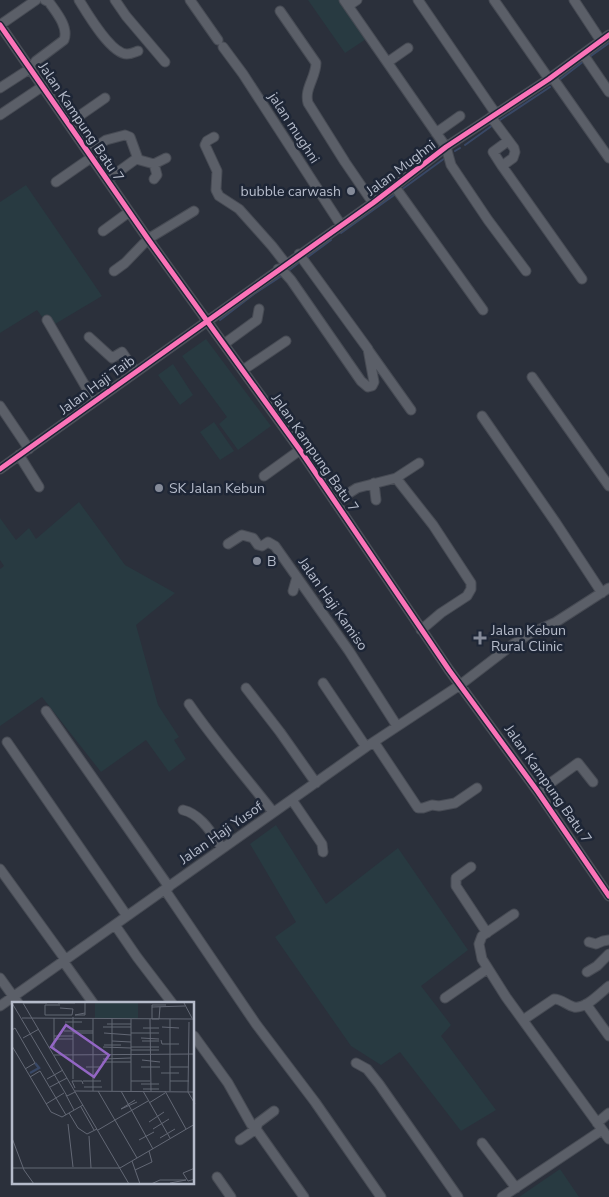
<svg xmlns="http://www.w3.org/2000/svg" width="609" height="1197" font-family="'Nunito Sans',sans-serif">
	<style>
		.green { fill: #283a41 }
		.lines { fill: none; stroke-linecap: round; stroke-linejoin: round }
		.stream { stroke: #394866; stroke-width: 2 }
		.minor-casing { stroke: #474b54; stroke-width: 11 }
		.minor { stroke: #5b5f68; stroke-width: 9 }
		.cycleway-casing { stroke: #1e2636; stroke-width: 8 }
		.cycleway { stroke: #fb73b8; stroke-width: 5 }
		.poi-dot { fill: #858b99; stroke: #1e2636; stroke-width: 2 }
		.labels { text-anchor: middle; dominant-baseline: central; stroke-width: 5; stroke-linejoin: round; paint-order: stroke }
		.street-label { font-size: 14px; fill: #b6bccb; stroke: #1e2636 }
		.poi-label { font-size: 14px; fill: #b6bccb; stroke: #1e2636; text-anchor: start }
		.inset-river { fill: none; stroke: #394866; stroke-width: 2.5 }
		.inset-road { fill: none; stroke: #636875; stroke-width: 1 }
		.view { fill: #9366c4; fill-opacity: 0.15; stroke: #9366c4; stroke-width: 2.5 }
		.inset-edge { fill: none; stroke: #b6bccb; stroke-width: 2.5 }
	</style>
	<rect width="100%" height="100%" fill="#2b303b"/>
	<path class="green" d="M308,0H339L366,39L345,53Z
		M26,185L102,296L55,324L48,315L43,318L37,310L0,333V202Z
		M206,339L271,426L238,450L219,424L227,417L182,356Z
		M173,364L193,395L180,405L158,375Z
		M214,422L234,451L220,460L200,432Z
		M79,502L125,565L175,593L136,625L158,705L179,737L174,740L186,759L169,772L146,740L101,772L42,697L0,726V569L4,566L0,560V518L16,540L29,528L36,539Z
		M276,825L326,904L398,848L468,950L421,986L451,1025L441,1036L496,1110L461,1131L400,1052L381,1065L351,1046L275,937L296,922L250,844Z
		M560,1169L579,1197H519Z"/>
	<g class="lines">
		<path class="stream" d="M588,58L609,43
			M558,81L584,61
			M500,120L550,87
			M465,145L493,125
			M455,151L460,148
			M401,190L445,158
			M341,233L397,193
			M305,259L331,240
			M287,272L301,261
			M220,320L254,294L283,275"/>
		<defs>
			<path id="minor" d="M79,0C87,13 111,54 127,54C131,54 135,52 138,51
				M115,0L126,16L165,62
				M190,0L218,40
				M344,0L446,147L451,165L488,220L526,271
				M418,0L496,114
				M494,0L549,79
				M574,0L601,41
				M348,6L357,0
				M280,11L316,63C316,77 304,89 308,103L345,162L373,203
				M0,25L148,239L300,450L449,670L538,792L609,896
				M0,25L36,0
				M223,47L243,74L341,225
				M583,54L609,92
				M388,62L408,48
				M552,77L609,158
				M0,88L31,68L36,61L64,40C69,27 56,12 49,2L45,0
				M0,115L43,86
				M491,117L514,148L515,152L513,158L502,166L493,152L508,141
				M69,123L105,98
				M436,133L460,116
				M214,137L207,141L205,145L217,171L216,190L219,196L239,209L272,246L286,264
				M88,152L106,140L125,135L130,137L138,159
				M502,166L582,279
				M154,179L157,175L154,164
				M107,180L136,159L154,164L166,158
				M56,182L92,157
				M395,187L483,310
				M103,231L129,212
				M278,269L283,271L291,280L361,381L368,387L372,386L374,382L368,349L299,254
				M114,271L125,263L148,239L194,211
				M47,320L94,401
				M89,337L112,358L122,352L135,371
				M224,344L257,320L259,309
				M369,351L411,410
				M243,370L286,341
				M532,377L609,486
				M0,406L29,449
				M482,416L556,523L602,593
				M19,455L39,487
				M0,469L373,203L446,147L549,79L609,35
				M264,476L300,450
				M396,478L433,525L471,583V589L467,596L441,613L421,630
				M374,483L376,500
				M335,502L357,488L396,478L419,463
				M228,544L242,535L253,538L258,545L262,546L268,542L275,546L349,651L397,726
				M293,591L297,577
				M323,683L366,747
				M246,688L280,732L316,783
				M189,704C215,742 245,776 273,812
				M46,711L169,887
				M7,742L127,916
				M374,742L418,808H423L432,805L439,806L455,803L477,788
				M538,792L578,763L593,782
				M292,800L322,844L323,852
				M183,810C201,814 212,834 222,848
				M471,867L456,878V886L487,933
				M0,869L65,959
				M165,890L256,1024L315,1102L381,1197
				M514,914L482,936L479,944L482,959L506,997L609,1139
				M115,925L137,957L172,1003
				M589,942L596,944L603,941L609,940
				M63,961L93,1003
				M587,972L597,966L609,954
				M0,978L18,1003
				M445,998L487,969
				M586,1004L609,1036
				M0,1006L366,747L460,685L512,645L531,633L556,622L609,588
				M523,1020L554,999C562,999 566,1005 574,1007C586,1009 600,993 609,986
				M194,1036L228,1083L251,1124L256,1129L304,1197
				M356,1063L367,1069L379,1084L458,1197
				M597,1123L609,1113
				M240,1140L256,1129L258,1123L274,1111
				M482,1143L516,1188
				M217,1177L231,1197
				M502,1197L602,1130"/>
		</defs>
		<use href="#minor" class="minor-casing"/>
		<use href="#minor" class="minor"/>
		<defs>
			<path id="cycleway" d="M0,25L148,239L300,450L449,670L538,792L609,896
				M0,469L373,203L446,147L549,79L609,35"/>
		</defs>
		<use href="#cycleway" class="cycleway-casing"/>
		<use href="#cycleway" class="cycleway"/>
	</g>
	<g class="poi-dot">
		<circle cx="351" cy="191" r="5"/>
		<circle cx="159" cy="488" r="5"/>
		<circle cx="257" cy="561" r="5"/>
		<path d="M477.5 630.5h5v5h5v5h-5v5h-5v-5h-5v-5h5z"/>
	</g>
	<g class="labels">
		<g class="street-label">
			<text transform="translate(81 122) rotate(56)">Jalan Kampung Batu 7</text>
			<text transform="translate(294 128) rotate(57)">jalan mughni</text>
			<text transform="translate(401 168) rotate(-37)">Jalan Mughni</text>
			<text transform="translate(97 385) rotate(-36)">Jalan Haji Taib</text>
			<text transform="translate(315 453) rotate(55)">Jalan Kampung Batu 7</text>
			<text transform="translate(333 604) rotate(55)">Jalan Haji Kamiso</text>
			<text transform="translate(548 784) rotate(55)">Jalan Kampung Batu 7</text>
			<text transform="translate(221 833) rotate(-35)">Jalan Haji Yusof</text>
		</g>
		<g class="poi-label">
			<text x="341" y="191" text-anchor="end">bubble carwash</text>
			<text x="169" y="488">SK Jalan Kebun</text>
			<text x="267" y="561">B</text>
			<text x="491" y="630">Jalan Kebun<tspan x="491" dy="16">Rural Clinic</tspan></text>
		</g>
	</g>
	<g transform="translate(12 1002)">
		<rect width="182" height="182" fill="#2b303b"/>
		<path d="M83,1H126V17L83,16Z" fill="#283a41"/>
		<path class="inset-river" d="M18,71L27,66L23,61"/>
		<path class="inset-road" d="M0,1L55,94L63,90M11,1L117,182M12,1H35M46,1H63M172,1L180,16M48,3H33V13H60L61,7L48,6M140,5L173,4M148,5L147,17H140V3H154M73,11L63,13H73V1M10,16L181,17M42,16V46M81,16V89M119,17V89M138,17L139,89M158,17V89M53,20H70M177,20L176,90L183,102M95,22H119M91,25H119M150,25L167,26M131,26H147M0,28L3,26L23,61L13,67M52,29H81M61,31H81M92,31L119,33M119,31H147M42,34H61M11,36L27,27M129,36L147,37M42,37H61M149,38L150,42H167M100,39L119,40M130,39H147M92,43H109M0,44L39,110L50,115L71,103M91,45L119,46M119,45H147M119,48H147M42,53L183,52M91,57L119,56M130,58L148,60M90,60H119M74,65H90M129,65H148M158,65H177M149,71H167M18,75L28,69L54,113M35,77L51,68M61,77V15M71,79H89M119,79H138M158,79H177M129,82H147M38,85L55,76M72,85H90M63,86L60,79H70L71,82M131,87H147M63,89L183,90M86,89L125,156M100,89V17M109,89L141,147M131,89L158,136M153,89L174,127M54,93L62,108M123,98L109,107L125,100M137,101L153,91M34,102L52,91M69,105L82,128M57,111L66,126L75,132L85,127M103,118L136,99M137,120L152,110M56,122L61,165M141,127L157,117M86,128L103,118M77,134L79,166M0,136L12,168L22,182M148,136L163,127M127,138L142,130M120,159L128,182M0,166H108L183,122M183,166L171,171L176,179L183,177M123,168L140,160L137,149M139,182L148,178H174L158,181"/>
		<path class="view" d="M54,23L97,53L82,75L39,45Z"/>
		<rect width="182" height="182" class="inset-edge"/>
	</g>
</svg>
